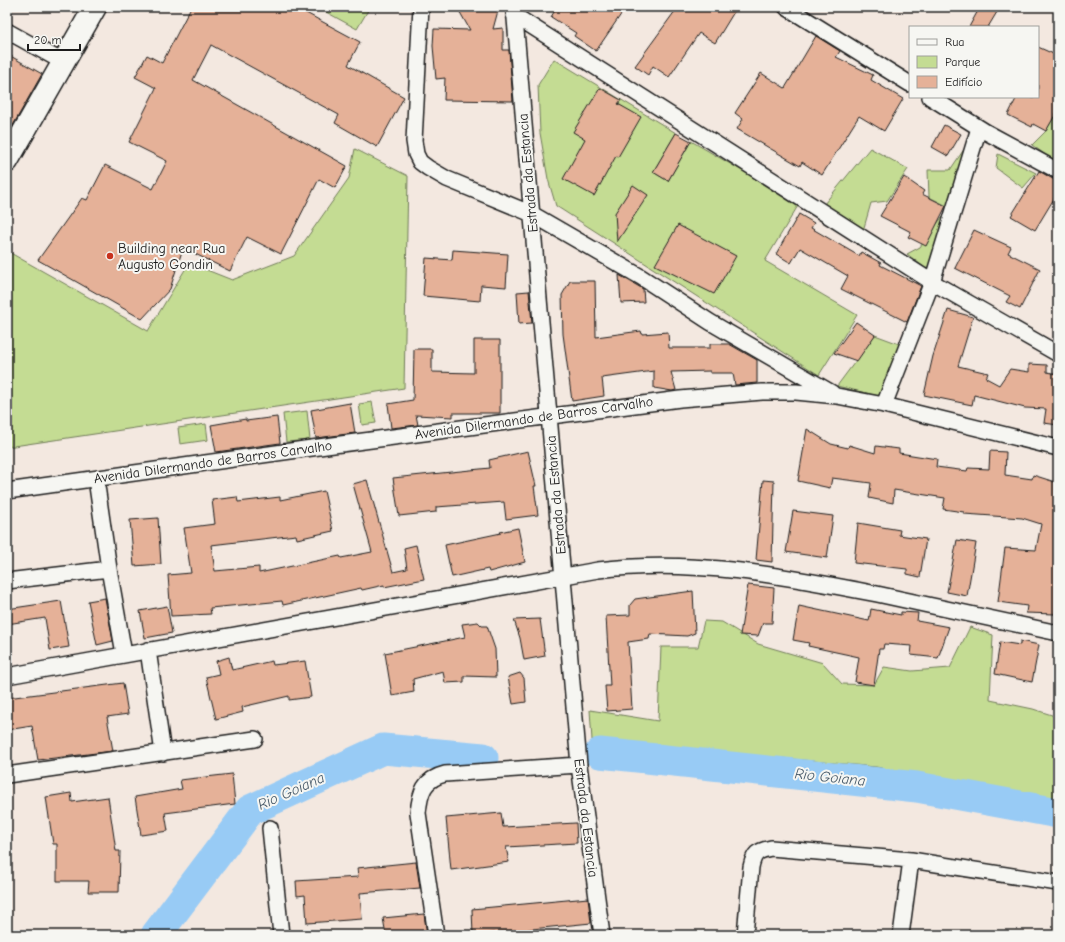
<svg xmlns="http://www.w3.org/2000/svg" width="1065" height="942" font-family="'Comic Neue',sans-serif">
	<style>
		.green { fill: #c4dc93; stroke: #707c58 }
		.lines { fill: none; stroke-linecap: round; stroke-linejoin: round }
		.river { stroke: #98cbf5; stroke-width: 31 }
		.building { fill: #e5b198; stroke: #1c1c1c }
		.street-casing { stroke: #1c1c1c; stroke-width: 18 }
		.secondary-casing { stroke: #1c1c1c; stroke-width: 25 }
		.street { stroke: #f6f6f2; stroke-width: 15 }
		.secondary { stroke: #f6f6f2; stroke-width: 22 }
		.poi-dot { fill: #c8321e; stroke: #f6f6f2; stroke-width: 1.5 }
		.labels { text-anchor: middle; dominant-baseline: central; stroke-width: 4; stroke-linejoin: round; paint-order: stroke }
		.street-label { font-size: 14px; fill: #1c1c1c; stroke: #f6f6f2 }
		.poi-label { font-size: 14px; fill: #1c1c1c; stroke: #f6f6f2; text-anchor: start }
		.water-label { font-size: 15px; font-style: italic; fill: #475968; stroke: #f6f6f2 }
	</style>
	<rect width="100%" height="100%" fill="#f3e8e0"/>
	<filter id="ink" filterUnits="userSpaceOnUse"><feTurbulence type="fractalNoise" baseFrequency=".025" numOctaves="2"/><feDisplacementMap in="SourceGraphic" scale="8" xChannelSelector="R" yChannelSelector="G"/><feConvolveMatrix kernelMatrix="1 2 1 2 8 2 1 2 1" color-interpolation-filters="sRGB"/></filter>
	<g filter="url(#ink)">
		<path class="green" d="M317,7H370L357,29Z
			M554,59L676,133L653,172L668,181L691,141L799,204L765,261L857,315L819,375L556,206L548,179L540,133L538,85Z
			M1058,110V164L1032,145L1046,131Z
			M971,139L929,271L907,254L920,247L948,209L947,206L929,197L928,170H950Z
			M870,148L908,169L887,201L871,203L863,231L824,204Z
			M355,149L408,176L404,388L7,447V251L148,331L189,263L232,280L294,256L349,178Z
			M998,154L1036,173L1023,188L996,168Z
			M875,335L902,345L882,397L837,386Z
			M372,402L376,423L362,425L359,404Z
			M307,411L310,440L286,442L283,414Z
			M206,424L208,440L180,444L178,428Z
			M704,621L722,622L758,644L823,663L842,684L874,685L884,667L912,671L950,668L970,627L993,635L990,700L1033,709L1058,717V799L876,767L592,740L590,710L658,721L661,647H698Z"/>
		<g class="lines">
			<path class="river" d="M600,753L917,787L1058,813
				M156,935L250,810L383,749L483,758"/>
		</g>
		<path class="building" d="M191,7H295L360,42L348,65L404,97L377,147L335,123L339,115L211,45L193,80L347,166L335,188L319,179L281,254L247,237L230,271L183,248L170,289L142,319L38,260L82,198L87,200L105,165L153,189L167,161L129,142L156,88L135,77L147,55L162,63Z
			M457,7H499L493,29L503,28V50H509L513,101L444,100L445,78L436,79L433,46L434,29L470,30Z
			M557,7H626L596,51L574,36L576,33L551,17Z
			M678,7H737L715,43L699,33L669,77L653,66L648,75L635,66Z
			M980,7H1000L988,27H969Z
			M816,36L840,51L836,57L873,75L871,80L903,99L884,131L859,116L822,175L802,162L800,166L737,129L743,119L735,113L761,73L785,88Z
			M1038,47L1058,56V110L1046,131L1033,124L1032,127L1008,115L1017,97H1038Z
			M7,54L42,74L7,136Z
			M600,88L621,100L618,104L641,117L618,157L616,156L594,196L563,179L585,139L573,132Z
			M944,125L961,134L948,156L932,147Z
			M676,133L691,141L668,181L653,172Z
			M1039,171L1058,182V192L1035,230L1011,216Z
			M904,177L924,191L922,194L946,206L926,246L908,237L911,232L880,216Z
			M633,185L648,195L617,242L615,213Z
			M799,214L814,223L811,228L859,256L861,252L881,263L880,265L921,286L907,322L841,289L848,276L800,248L791,263L776,254Z
			M678,225L736,256L714,294L655,265Z
			M974,230L1011,247L1008,253L1040,269L1020,309L1006,302L1010,296L955,268Z
			M453,250L508,254L506,287L481,285L480,301L423,296L426,258L452,260Z
			M619,275L643,289L644,302L621,303Z
			M570,281H595L596,337L641,331L642,334L668,332L669,348H710V344H729L757,360V383L735,385L733,373H710V371L671,372L676,390L672,391L654,388V371L602,378L604,396L572,401L563,334L562,295Z
			M529,291L532,323L519,324L517,292Z
			M948,310L973,317L958,366L988,373L986,378L999,385L1010,369L1029,372V364L1047,365V372L1058,374V425L1044,423L1046,409L1025,408L974,395L972,405L924,395L933,356Z
			M856,322L875,335L857,361L834,353Z
			M474,340H500V413H453V417L416,415L418,425L391,428L388,404L413,400L414,349H432V372L474,373Z
			M350,403L355,433L316,438L311,410Z
			M277,417L280,443L216,452L211,425L246,419V421Z
			M807,429L831,444L848,448L849,445L875,453L876,446L899,449V453L937,459L936,467L967,471L968,468L989,469L990,451L1006,452L1005,475L1032,479L1033,475L1058,483V593L1055,614L1026,613L1027,606L998,602L1005,548L1036,550L1041,524L1022,518L964,514V512L943,509L945,498L894,490L893,503L869,498L871,483L832,478L830,488L798,481Z
			M528,451L536,486H534L538,515L506,519L504,502L436,507V512L399,516L393,478L490,468L489,460Z
			M367,480L393,572L407,569L404,548L416,545L424,579L384,587V585L362,590L361,588L283,605L282,601L210,608L211,614L171,616L168,575L191,573L184,528L215,524L212,500L237,497L238,502L280,497V500L324,491L333,531L297,539L296,535L211,545L215,571L259,567V573L340,556L341,558L372,552L353,484Z
			M763,480L774,481L772,562L756,560Z
			M793,511L833,516L827,558L786,552Z
			M158,518L161,564L134,566L130,520Z
			M858,523L900,530L899,535L926,539L920,577L907,574V569L854,563Z
			M518,528L525,562L489,572L488,569L452,577L445,545L501,533L500,532Z
			M957,540L976,543L967,596L947,592Z
			M748,585L774,588L772,623H763L758,636L740,635Z
			M693,591L695,633L687,636L650,634L649,639L628,642L632,709L607,711L605,686H610L606,616L630,615V605L635,599Z
			M105,598L113,641L97,645L88,601Z
			M61,601L69,647L50,650L45,618L7,624V609Z
			M167,606L172,633L145,638L140,611Z
			M799,606L869,621L871,609L901,615V612L918,613L917,621L949,627L938,658L911,655L912,646L884,644L883,649H879L874,685L855,682L859,657L808,646L809,643L793,640Z
			M540,619L545,656L524,660L520,638L514,620Z
			M478,622L482,626H487L495,649L496,677L464,676V682L445,683L443,671L413,679L414,692L392,696L385,653L465,637L462,624Z
			M1020,641L1039,645L1032,682L995,674L1000,642L1020,645Z
			M229,657L232,670L272,661L273,665L305,661L311,697L289,700V696L242,707L243,712L216,719L206,677L219,674L216,661Z
			M520,673L524,678L526,702L513,704L508,677Z
			M123,683L128,714L107,717L113,751L38,760L32,726L7,730V698Z
			M232,774L235,804L165,813L168,831L141,835L135,797L182,789L180,780Z
			M71,793L72,802L108,797L116,851H120L119,892H88L89,881H57V844H53L46,797Z
			M501,813L503,827L576,823L577,843L506,847L509,862L451,870L446,818Z
			M416,862L420,888L360,893L362,919L307,923L305,895L297,896L296,881L358,877L357,868Z
			M588,898L591,923L473,935L472,909Z
			M424,914L427,935H386L383,918Z"/>
		<g class="lines">
			<defs>
				<path id="street" d="M421,7L414,141L416,154L420,162L428,168L447,179L532,214L641,277L710,322L832,393
					M514,7L579,765L602,935
					M786,7L910,84
					M514,15L932,282L1058,354
					M7,31L63,62
					M930,97L986,132L1058,171
					M884,405L932,282L979,128
					M96,479L109,569L124,654
					M7,491L326,446L680,399L762,392H796L837,396L884,405L1058,448
					M7,581L109,569
					M148,650L163,753
					M7,676L598,570C691,558 786,576 877,594C938,607 998,620 1058,633
					M7,775L255,739
					M270,828L281,935
					M436,935L418,813C420,792 424,779 445,774L579,765
					M745,935L751,867C754,853 757,851 771,848L911,860L1058,883
					M901,935L911,860"/>
				<path id="secondary" d="M7,161L95,7"/>
			</defs>
			<use href="#street" class="street-casing"/>
			<use href="#secondary" class="secondary-casing"/>
			<use href="#street" class="street"/>
			<use href="#secondary" class="secondary"/>
		</g>
	</g>
	<circle class="poi-dot" cx="110" cy="256" r="4"/>
	<g class="labels">
		<g class="street-label">
			<text transform="translate(528 173) rotate(-95)">Estrada da Estancia</text>
			<text transform="translate(534 418) rotate(-8)">Avenida Dilermando de Barros Carvalho</text>
			<text transform="translate(213 462) rotate(-8)">Avenida Dilermando de Barros Carvalho</text>
			<text transform="translate(556 495) rotate(-95)">Estrada da Estancia</text>
			<text transform="translate(586 818) rotate(83)">Estrada da Estancia</text>
		</g>
		<g class="poi-label">
			<text x="118" y="248">Building near Rua<tspan x="118" dy="16">Augusto Gondin</tspan></text>
		</g>
		<g class="water-label">
			<text transform="translate(830 777) rotate(6)">Rio Goiana</text>
			<text transform="translate(291 791) rotate(-24)">Rio Goiana</text>
		</g>
	</g>
	<rect width="1065" height="942" fill="none" stroke="#f6f6f2" stroke-width="24"/>
	<rect x="12" y="12" width="1041" height="918" fill="none" stroke="#1c1c1c" stroke-width="1.5" filter="url(#ink)"/>
	<rect x="909" y="26" width="130" height="72" fill="#f6f6f2" stroke="#9f9f9c"/>
	<rect x="917" y="39" width="20" height="6" fill="#f6f6f2" stroke="#9f9f9c"/>
	<text x="945" y="46" font-size="12" fill="#1c1c1c">Rua</text>
	<rect x="917" y="56" width="20" height="12" fill="#c4dc93" stroke="#9f9f9c"/>
	<text x="945" y="66" font-size="12" fill="#1c1c1c">Parque</text>
	<rect x="917" y="76" width="20" height="12" fill="#e5b198" stroke="#9f9f9c"/>
	<text x="945" y="86" font-size="12" fill="#1c1c1c">Edifício</text>
	<path d="M28 44v6h52v-6" fill="none" stroke="#1c1c1c" stroke-width="2"/>
	<text x="34" y="44" font-size="12" fill="#1c1c1c" stroke="#f6f6f2" stroke-width="3" paint-order="stroke">20 m</text>
</svg>
